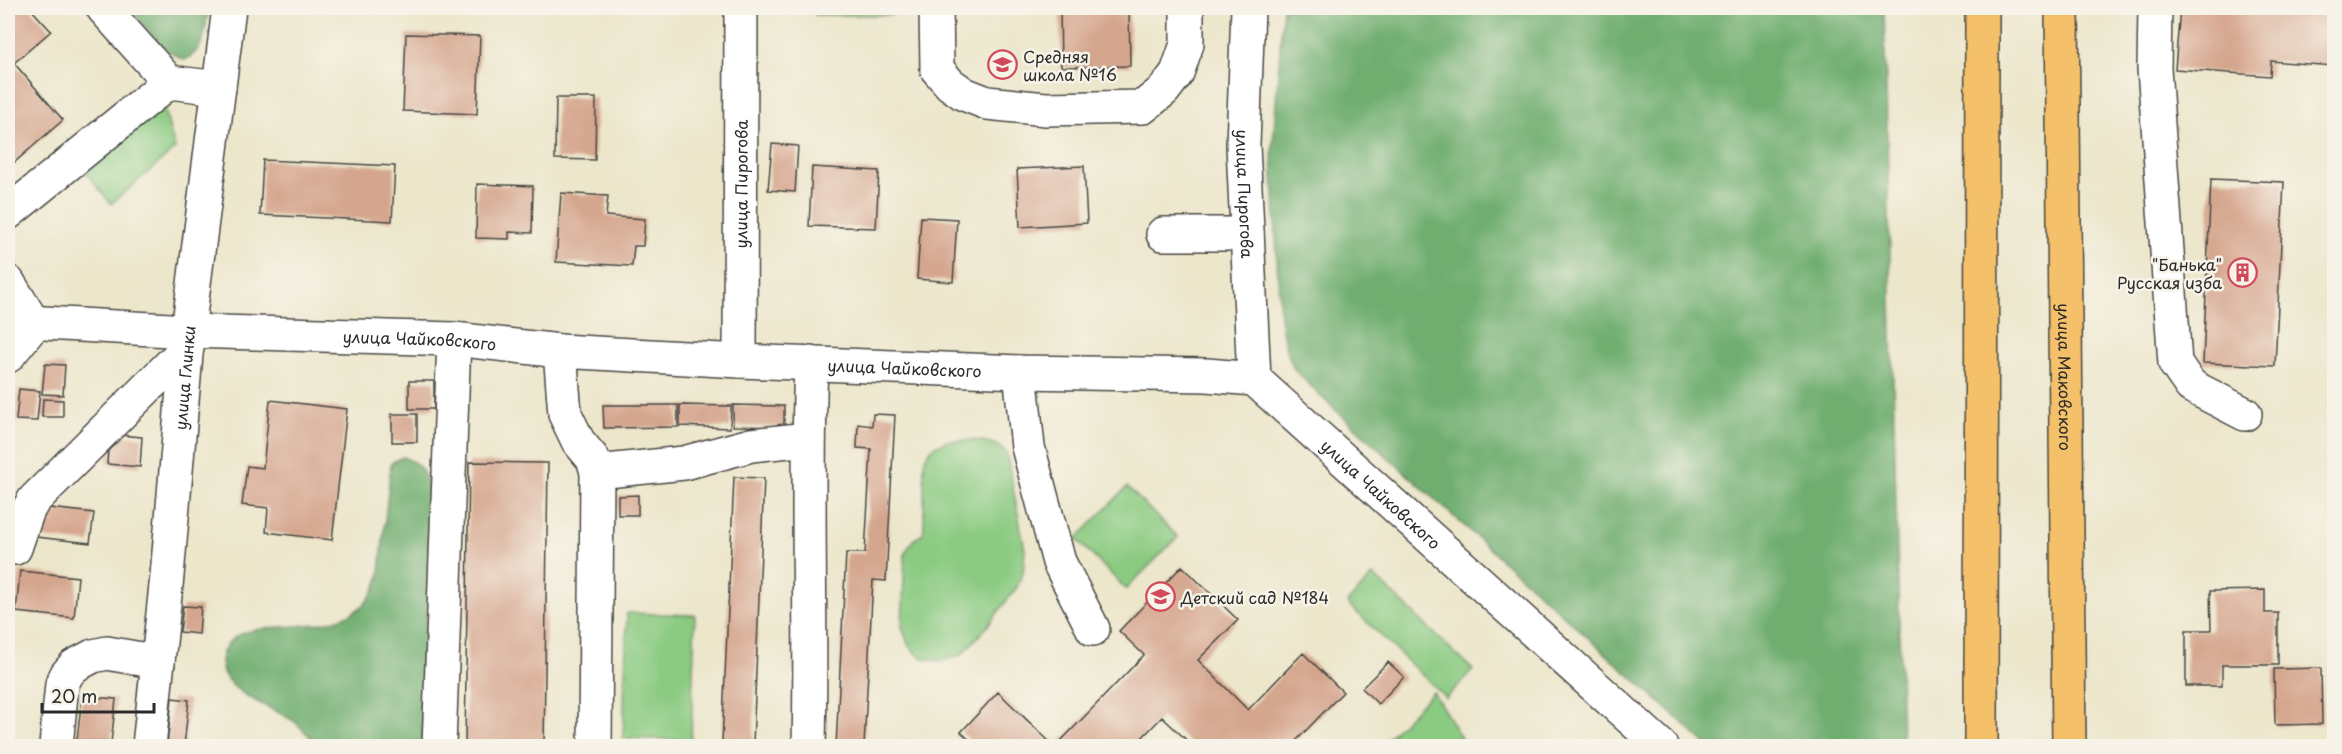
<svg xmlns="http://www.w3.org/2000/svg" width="2342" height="754" font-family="'Playpen Sans',sans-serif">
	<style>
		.green { fill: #8aca81; stroke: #5a7a56; stroke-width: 1.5 }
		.forest { fill: #6fae6f; stroke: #4d6c4d; stroke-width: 1.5 }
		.building { fill: #d5a68e }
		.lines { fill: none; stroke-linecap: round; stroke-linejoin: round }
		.minor-casing { stroke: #484743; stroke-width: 36 }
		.highway-casing { stroke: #484743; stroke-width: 36 }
		.minor { stroke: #fff; stroke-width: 33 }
		.highway { stroke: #f4c16a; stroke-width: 33 }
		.labels { text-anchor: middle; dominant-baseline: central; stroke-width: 5; stroke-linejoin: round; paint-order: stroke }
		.poi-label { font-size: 16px; fill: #2b2b2b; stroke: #f7f3e8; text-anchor: start }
		.street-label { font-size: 16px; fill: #2b2b2b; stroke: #f7f3e8 }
	</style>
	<rect width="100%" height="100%" fill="#f7f3e8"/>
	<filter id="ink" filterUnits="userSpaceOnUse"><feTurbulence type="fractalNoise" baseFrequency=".0167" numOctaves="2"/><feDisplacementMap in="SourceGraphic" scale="12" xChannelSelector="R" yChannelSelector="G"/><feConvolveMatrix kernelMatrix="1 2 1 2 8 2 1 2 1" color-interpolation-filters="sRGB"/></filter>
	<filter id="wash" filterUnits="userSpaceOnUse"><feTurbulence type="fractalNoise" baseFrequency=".008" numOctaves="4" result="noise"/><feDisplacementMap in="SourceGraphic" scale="24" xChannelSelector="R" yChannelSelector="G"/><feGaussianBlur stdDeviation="1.35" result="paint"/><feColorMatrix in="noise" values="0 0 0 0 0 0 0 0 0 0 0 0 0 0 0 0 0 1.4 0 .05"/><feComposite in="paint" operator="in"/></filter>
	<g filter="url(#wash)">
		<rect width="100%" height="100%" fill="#ece6cb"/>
		<path class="green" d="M815,8H893V15H815Z
			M163,104L175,149L111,204L84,170Z
			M946,441C965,441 991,436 1006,452L1025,550L1023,573L1017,587L986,628L961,655L942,661L922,658L916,653L909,646L902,627L905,553L913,540L923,534L924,527V464C927,450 933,447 946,441Z
			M1127,487L1178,537L1126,589L1076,539Z
			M1373,575L1473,670L1446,698L1347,603Z
			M627,613L695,615L691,740L623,738Z
			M1433,692L1466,746H1380Z"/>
		<path class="forest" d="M130,8H208C206,27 205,51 185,60C159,50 147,27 130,8Z
			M1283,8H1884L1902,746H1708L1318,394L1294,369L1286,350L1280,319L1272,156Z
			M402,457C421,462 426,474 430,492L423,746C393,746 358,750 327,746C315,745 304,730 295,722C273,706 204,688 225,648C244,611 332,643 367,601C371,596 376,587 378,581C381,572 381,559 382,549C385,521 388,492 391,463Z"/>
		<g id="blocks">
			<path class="building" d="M8,8H30L51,31L14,63L63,120L8,168Z
				M381,8H415V11L381,9Z
				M953,8H1054V9L953,12Z
				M1060,8H1129L1130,66L1061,67Z
				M2180,8H2334V66L2271,61L2270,76L2175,69Z
				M406,34L480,36L477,114L403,111Z
				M556,98H596L595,160L555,159Z
				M772,144L798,146L795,192L768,190Z
				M263,160L395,166L392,221L260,215Z
				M1084,166L1087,223L1020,227L1017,169Z
				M812,167L879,171L876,228L809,226Z
				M2211,179L2284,182L2275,366L2203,363Z
				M477,184L533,186L532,233L509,232V239L476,238Z
				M561,193L608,196L606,216L645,219L643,246H634L632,266L556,262Z
				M921,217L957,219L953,282L917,279Z
				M45,364L65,365L63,395L42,394Z
				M409,381H434V409H409Z
				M19,389L40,391L37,421L16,420Z
				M43,399L63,400V417H42Z
				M270,400L347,409L332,540L266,532L268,508L242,505L247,466L263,468Z
				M603,405H678V427L604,428Z
				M680,405L731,406L730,428L680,426Z
				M733,405L784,406V427L733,426Z
				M392,414H417V442H392Z
				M873,414L895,415L886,581L873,580L864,746H836L846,553H865L871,449L857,448L858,424L872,426Z
				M109,434L142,437L140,467L107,464Z
				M469,462L548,463L544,746H465Z
				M734,477L764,478L753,744L722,742Z
				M638,495V515H618V496Z
				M40,507L94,513L90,543L36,537Z
				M1182,566L1238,620L1198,660L1248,710L1303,653L1343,692L1291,746H1193L1162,717L1134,746H1056L1144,655L1119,631Z
				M20,571L78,577L74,618L16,612Z
				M2265,590V613H2278V665H2222V686H2186V630H2211L2210,591Z
				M183,606L201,607L199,634L180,632Z
				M1388,662L1404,677L1378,704L1362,688Z
				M2321,668L2322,724L2275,725L2274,669Z
				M998,692L1054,746H976L961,732Z
				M82,696L116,699L111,743L77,740Z
				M172,698L189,700L184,746H167Z"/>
		</g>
	</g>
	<g filter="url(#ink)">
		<use href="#blocks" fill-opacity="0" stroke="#484743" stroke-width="1.5"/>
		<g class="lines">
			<defs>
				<g id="minor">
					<path d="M103,8L169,82"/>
					<path d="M936,8L937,69L950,84L964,94L987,103L1046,109L1143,107L1164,90L1177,73L1187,44V8"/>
					<path id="s1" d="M1248,8L1243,145L1254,379"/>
					<path d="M2155,8L2154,68L2175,363L2191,386L2245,414"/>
					<path d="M8,213L169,82L219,88"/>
					<path d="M1163,234H1247"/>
					<path d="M8,282L34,324L8,356"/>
					<path id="s2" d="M8,321L188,331L454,339L560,351L740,361L1020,372L1207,375L1254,379L1661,746"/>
					<path d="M560,351L565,414L578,441L593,459L597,472L595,746"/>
					<path id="s3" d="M740,361L741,8"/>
					<path d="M1020,372L1028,447L1059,562L1093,629"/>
					<path d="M597,472L684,463L751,445L808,439"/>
					<path d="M15,548L28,510L34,500L187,348"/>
					<path d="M56,746L62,684L67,674L74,666L93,656L107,653L158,662"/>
					<path id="s4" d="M149,746L167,576L188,331L229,8"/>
					<path d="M439,746L454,339"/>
					<path d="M809,746C812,619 806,491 811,363"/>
				</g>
				<g id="highway">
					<path id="s5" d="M2062,8L2069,746"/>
					<path d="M1981,746L1982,8"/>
				</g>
			</defs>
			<use href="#minor" class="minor-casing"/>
			<use href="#highway" class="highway-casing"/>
			<use href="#minor" class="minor"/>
			<use href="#highway" class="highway"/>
		</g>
	</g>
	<defs>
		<symbol id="school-ring" viewBox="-11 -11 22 22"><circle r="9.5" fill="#f7f3e8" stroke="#d1495b" stroke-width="1.5"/><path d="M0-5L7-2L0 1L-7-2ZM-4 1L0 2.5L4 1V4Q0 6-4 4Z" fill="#d1495b"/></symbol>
		<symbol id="building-ring" viewBox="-11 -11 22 22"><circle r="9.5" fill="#f7f3e8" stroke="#d1495b" stroke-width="1.5"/><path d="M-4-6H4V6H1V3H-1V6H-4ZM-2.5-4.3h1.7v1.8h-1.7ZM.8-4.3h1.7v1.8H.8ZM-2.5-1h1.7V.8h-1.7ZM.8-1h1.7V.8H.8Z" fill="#d1495b"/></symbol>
	</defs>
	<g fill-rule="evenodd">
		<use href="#school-ring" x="986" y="48" width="33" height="33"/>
		<use href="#building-ring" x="2226" y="256" width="33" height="33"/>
		<use href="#school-ring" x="1144" y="580" width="33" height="33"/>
	</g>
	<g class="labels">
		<g class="poi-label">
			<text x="1023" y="56">Средняя<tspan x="1023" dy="18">школа №16</tspan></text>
			<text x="2222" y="264" text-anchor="end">"Банька"<tspan x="2222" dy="18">Русская изба</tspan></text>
			<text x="1181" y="597">Детский сад №184</text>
		</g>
		<g class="street-label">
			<text stroke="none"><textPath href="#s3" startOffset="177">улица Пирогова</textPath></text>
			<text stroke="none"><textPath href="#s1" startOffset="186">улица Пирогова</textPath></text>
			<text stroke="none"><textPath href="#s2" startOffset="412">улица Чайковского</textPath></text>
			<text stroke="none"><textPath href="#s2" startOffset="898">улица Чайковского</textPath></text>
			<text stroke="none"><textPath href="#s4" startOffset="370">улица Глинки</textPath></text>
			<text stroke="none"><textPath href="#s5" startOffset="369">улица Маковского</textPath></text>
			<text stroke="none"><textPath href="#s2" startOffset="1419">улица Чайковского</textPath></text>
		</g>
	</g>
	<rect width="2342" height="754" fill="none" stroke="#f7f3e8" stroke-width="30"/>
	<path d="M42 703v9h112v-9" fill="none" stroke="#2b2b2b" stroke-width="3"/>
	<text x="51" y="703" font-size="18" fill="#2b2b2b" stroke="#f7f3e8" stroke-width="4.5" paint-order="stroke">20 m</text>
</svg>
